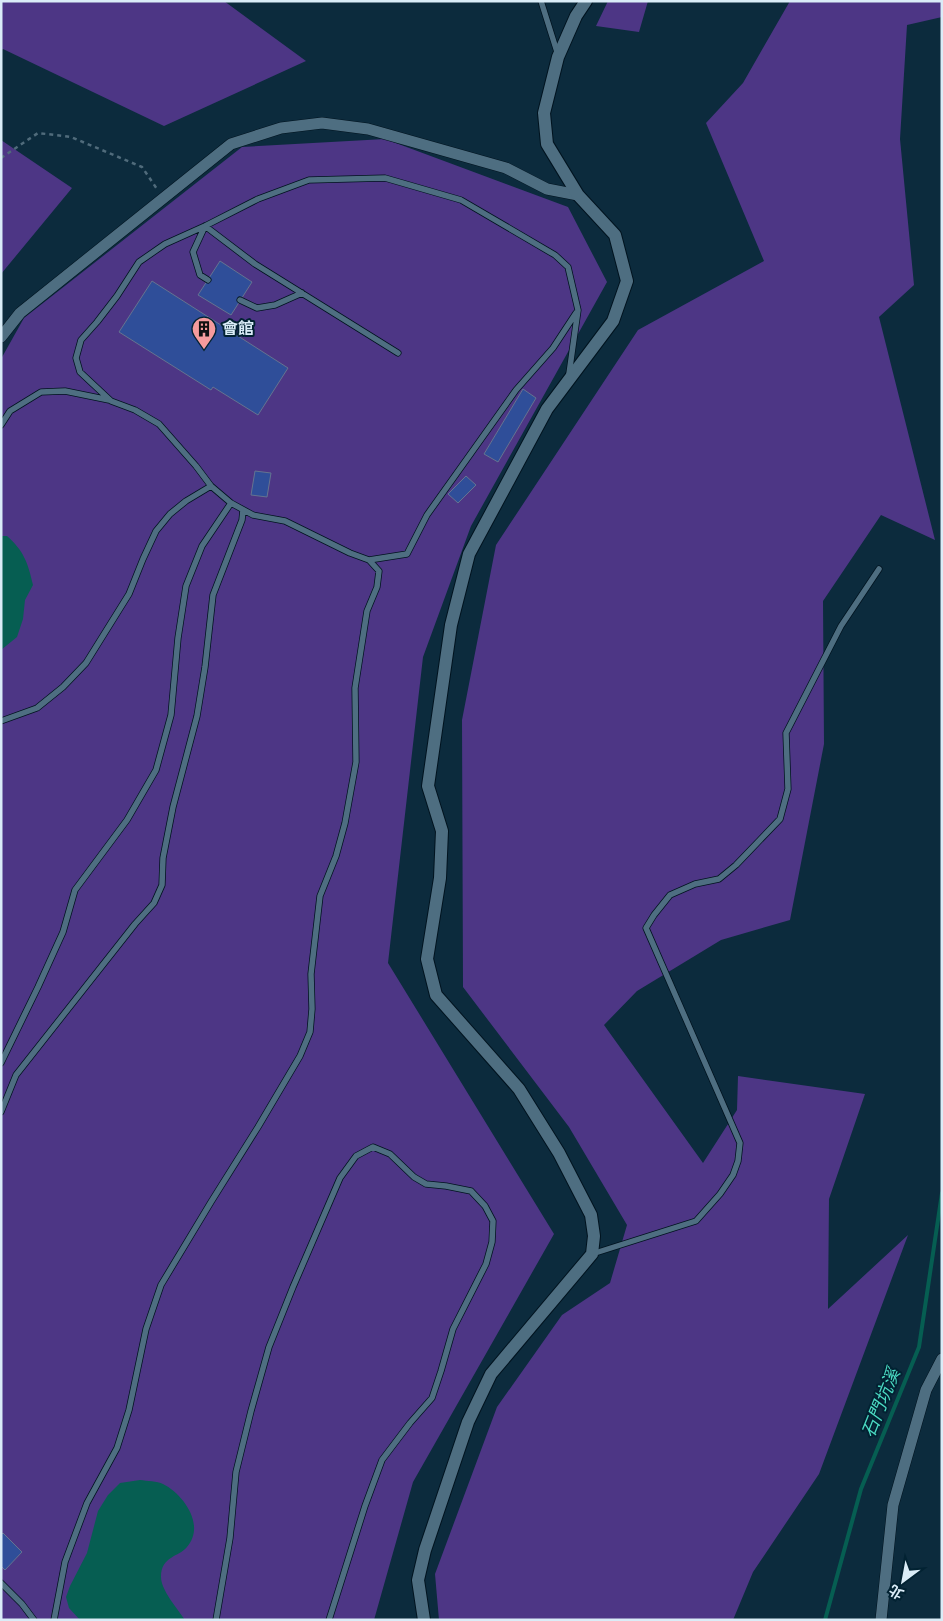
<svg xmlns="http://www.w3.org/2000/svg" width="943" height="1621" font-family="'Nunito Sans','Noto Sans TC',sans-serif">
	<style>
		.green { fill: #4d3685 }
		.water { fill: #065e52 }
		.lines { fill: none; stroke-linecap: round; stroke-linejoin: round }
		.stream { stroke: #065e52; stroke-width: 4 }
		.building { fill: #2f4e99; stroke: #657390 }
		.lane-casing { stroke: #00131f; stroke-width: 7 }
		.street-casing { stroke: #00131f; stroke-width: 12 }
		.secondary-casing { stroke: #00131f; stroke-width: 14 }
		.path { stroke: #506b7b; stroke-width: 2.5; stroke-dasharray: 4 4; stroke-linecap: butt }
		.lane { stroke: #4e6e81; stroke-width: 5.5 }
		.street { stroke: #4e6e81; stroke-width: 11 }
		.secondary { stroke: #4e6e81; stroke-width: 12 }
		.labels { text-anchor: middle; dominant-baseline: central; stroke-width: 4; stroke-linejoin: round; paint-order: stroke }
		.poi-label { font-size: 16px; font-weight: bold; fill: #daecf7; stroke: #022232; text-anchor: start }
		.water-label { font-size: 18px; font-style: italic; fill: #4bdbc3; stroke: #022232 }
	</style>
	<rect width="100%" height="100%" fill="#0c2b3d"/>
	<path class="green" d="M1,1H224L306,61L164,126L3,49L1,50Z
		M608,1H648L639,32L596,26Z
		M790,1H942V17L907,25L900,139L914,285L879,317L935,540L881,515L823,601L824,744L790,920L721,940L637,991L604,1025L703,1163L737,1110L738,1076L865,1094L829,1199L828,1309L908,1235L819,1474L753,1572L733,1620H439L435,1574L497,1407L562,1315L610,1283L627,1225L569,1127L463,987L462,720L496,545L638,330L764,261L706,123L743,83Z
		M385,139L568,207L607,282L471,526L423,657L388,963L554,1234L413,1482L374,1620H1V359L24,318L242,147Z
		M1,140L72,188L1,274Z"/>
	<path class="water" d="M1,536H7C24,551 28,563 33,585L25,600L23,619L17,637L1,650Z
		M140,1480C147,1481 157,1481 163,1484C183,1494 206,1525 187,1547C179,1557 161,1556 161,1577C161,1590 177,1608 185,1620H80L69,1608L66,1597L70,1586L87,1553L98,1511L108,1495L120,1483Z"/>
	<g class="lines">
		<path class="stream" d="M825,1620L861,1489L919,1347L942,1193"/>
	</g>
	<path class="building" d="M220,261L252,282L231,315L198,295Z
		M152,281L288,368L258,415L213,387L211,390L119,332Z
		M523,389L536,398L498,462L484,454Z
		M255,471L271,473L267,497L251,495Z
		M466,476L476,485L458,503L448,494Z
		M3,1533L22,1552L5,1570L1,1566V1535Z"/>
	<g class="lines">
		<defs>
			<path id="lane" d="M541,1L558,55
				M208,280L200,275L193,252L205,226L255,264L398,353
				M240,300L257,308L275,305L302,293
				M1,425L10,411L41,392L65,391L109,400
				M369,560L407,554L427,515L516,390L553,348L576,313
				M1,721L37,708L63,687L86,663L129,594L143,559L156,531L170,514L186,501L211,486
				M1,1063L38,987L63,932L75,890L127,820L156,770L171,715L178,638L186,586L202,546L231,503
				M1,1112L16,1075L135,924L154,903L162,885L163,858L173,807L197,716L205,667L213,595L242,520L243,510
				M592,1254L696,1221L720,1194L733,1175L738,1161L740,1143L646,928L654,915L670,895L695,884L719,879L736,865L780,819L788,789L786,733L841,626L879,569
				M1,1583L22,1604L34,1620
				M54,1620L65,1562L87,1503L117,1448L129,1410L146,1329L161,1285L211,1202L258,1127L300,1056L310,1032L312,1009L311,974L320,896L336,856L345,823L356,762L355,688L367,611L377,587L379,571L369,560L350,553L285,521L253,515L231,503L211,486L196,466L159,424L135,410L111,401L80,372L76,358L81,340L97,322L117,296L139,262L165,244L205,226L258,199L309,180L385,178L461,200L555,255L568,267L578,310L569,374
				M216,1620L230,1538L236,1472L251,1411L269,1347L293,1287L340,1178L356,1156L373,1147L390,1154L414,1177L426,1184L446,1186L471,1191L485,1206L493,1221L492,1242L486,1264L453,1329L441,1371L432,1398L410,1423L382,1460L365,1506L329,1620"/>
			<path id="street" d="M1,337L20,313L231,144L281,128L322,123L368,129L506,168L547,189L578,195
				M881,1620L893,1505L926,1390L942,1359"/>
			<path id="secondary" d="M424,1620L418,1580L425,1550L468,1422L491,1374L592,1254L594,1236L591,1215L559,1153L519,1089L436,995L427,959L440,878L442,831L428,786L451,625L469,554L547,409L613,321L627,281L615,235L578,195L547,144L544,113L558,57L576,16L586,1"/>
		</defs>
		<use href="#lane" class="lane-casing"/>
		<use href="#street" class="street-casing"/>
		<use href="#secondary" class="secondary-casing"/>
		<path class="path" d="M1,158L38,133L71,137L142,167L157,189"/>
		<use href="#lane" class="lane"/>
		<use href="#street" class="street"/>
		<use href="#secondary" class="secondary"/>
	</g>
	<defs>
		<symbol id="building-pin" viewBox="-11 -11 22 30"><path d="M0 17L-7.5 6A9.5 9.5 0 1 1 7.5 6Z" fill="#f59b9d" stroke="#022232"/><path d="M-4-6H4V6H1V3H-1V6H-4ZM-2.5-4.3h1.7v1.8h-1.7ZM.8-4.3h1.7v1.8H.8ZM-2.5-1h1.7V.8h-1.7ZM.8-1h1.7V.8H.8Z" fill="#111"/></symbol>
	</defs>
	<g fill-rule="evenodd">
		<use href="#building-pin" x="190" y="315" width="28" height="38"/>
	</g>
	<g class="labels">
		<g class="poi-label">
			<text x="222" y="329">會館</text>
		</g>
		<g class="water-label">
			<text transform="translate(881 1403) rotate(-68)">石門坑溪</text>
		</g>
	</g>
	<rect width="943" height="1621" fill="none" stroke="#daecf7" stroke-width="5"/>
	<g transform="translate(903 1581) rotate(212)" stroke="#022232" stroke-width="4" paint-order="stroke">
	<path d="M0-4L9 19L0 12L-9 19Z" fill="#daecf7"/>
	<text y="-8" font-size="14" font-weight="bold" text-anchor="middle" fill="#daecf7">北</text>
	</g>
</svg>
